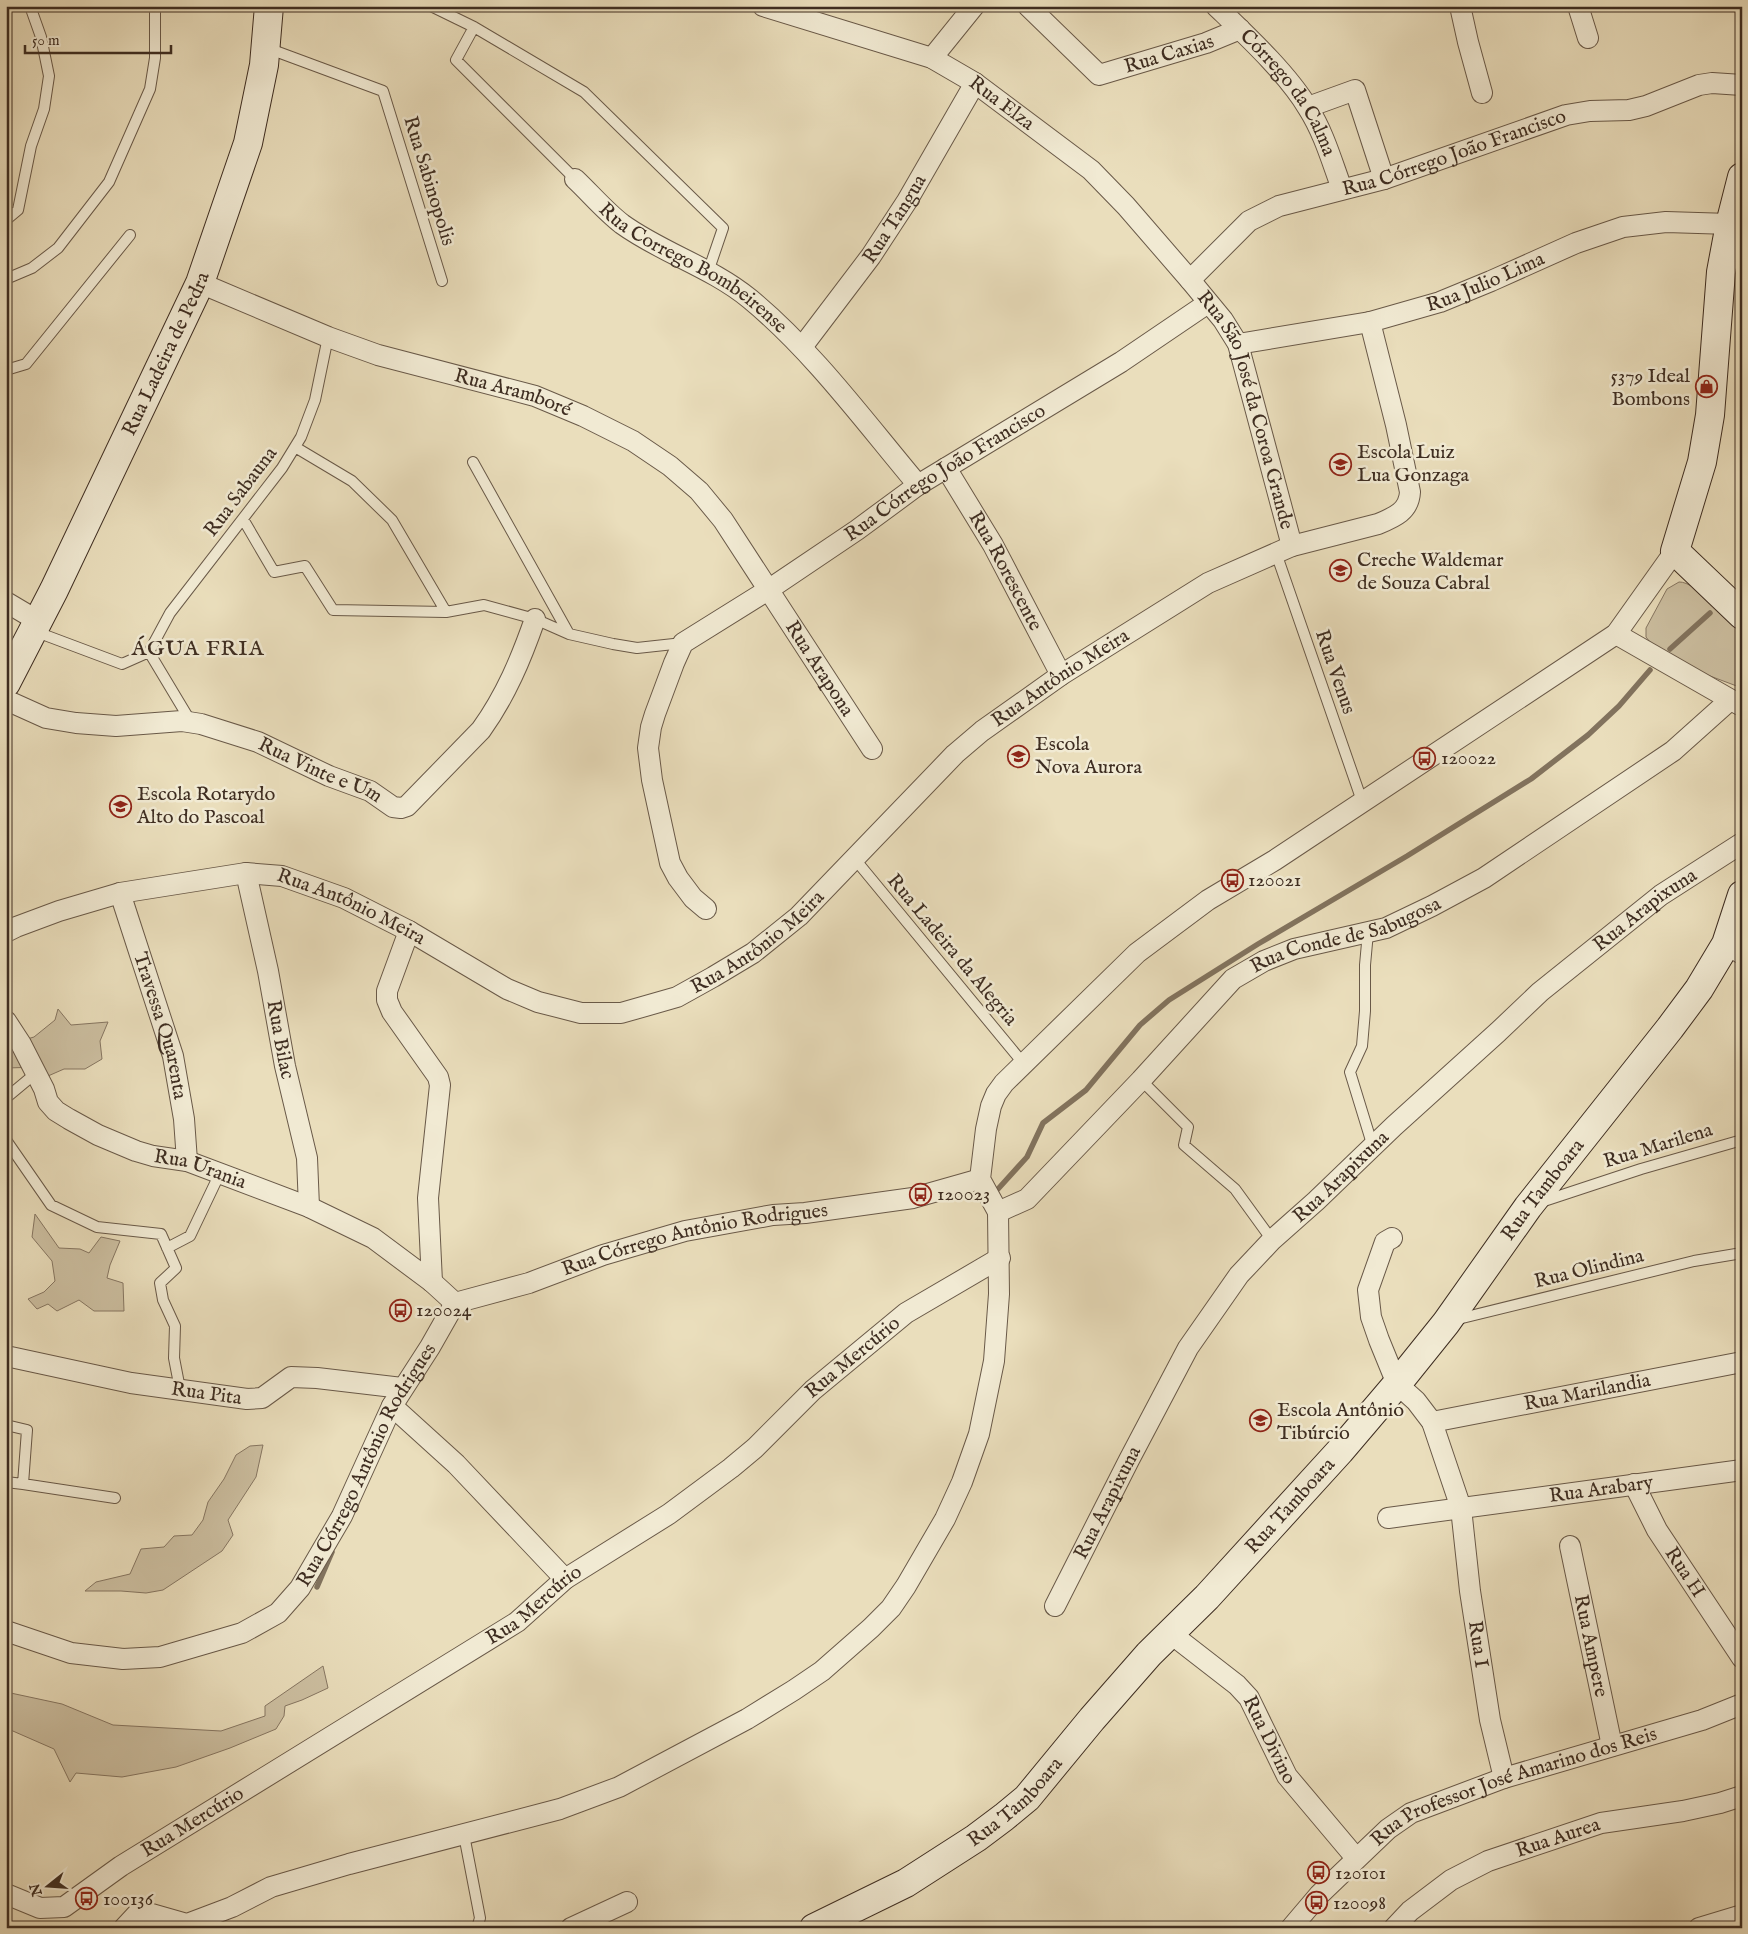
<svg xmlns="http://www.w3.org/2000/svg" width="1748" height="1934" font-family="'IM FELL English',serif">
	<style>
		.green { fill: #cdc0a2; stroke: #867662 }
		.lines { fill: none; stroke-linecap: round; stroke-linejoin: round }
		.stream { stroke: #82735e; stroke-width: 5.5 }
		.lane-casing { stroke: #695948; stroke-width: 12 }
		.street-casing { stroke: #695948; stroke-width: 22 }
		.secondary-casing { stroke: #3e2d21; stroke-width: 30 }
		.lane { stroke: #f1ead3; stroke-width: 10 }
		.street { stroke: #f1ead3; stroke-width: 20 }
		.secondary { stroke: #f1ead3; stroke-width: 28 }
		.labels { text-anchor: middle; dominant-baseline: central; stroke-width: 5; stroke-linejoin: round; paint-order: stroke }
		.street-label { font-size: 20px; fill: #3e2d21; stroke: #f1ead3 }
		.poi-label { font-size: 20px; fill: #3e2d21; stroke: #f1ead3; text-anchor: start }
		.quarter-label { font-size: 22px; letter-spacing: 1px; fill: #3e2d21; stroke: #f1ead3 }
	</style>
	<rect width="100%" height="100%" fill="#eadebc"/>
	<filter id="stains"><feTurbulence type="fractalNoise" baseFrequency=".004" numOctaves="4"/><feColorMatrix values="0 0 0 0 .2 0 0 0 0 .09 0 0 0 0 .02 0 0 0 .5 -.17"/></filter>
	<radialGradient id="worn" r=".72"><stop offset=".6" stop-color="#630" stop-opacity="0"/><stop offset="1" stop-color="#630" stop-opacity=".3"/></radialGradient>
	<path class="green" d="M1679,582C1696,581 1730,622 1742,635V688L1702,673L1650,642L1646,637V628L1667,589Z
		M58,1009L71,1025L108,1022L100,1041L102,1059L85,1069H64L48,1076L41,1067L6,1068V1045L34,1037L55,1020Z
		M35,1214L59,1248L80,1249L89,1253L101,1237L120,1241L110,1265L107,1278L123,1283L124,1311H94L79,1300L57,1311L48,1304L37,1309L28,1299L44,1292L55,1281L52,1261L32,1237Z
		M263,1445L256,1477L228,1520L233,1535L222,1551L163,1590L146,1593L121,1591H85L96,1582L130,1574L141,1549L164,1547L174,1536L192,1535L203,1520L208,1502L224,1479L236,1455L250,1446Z
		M323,1666L328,1688L302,1700L285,1706L284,1716L276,1729L230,1748L176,1767L122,1777L76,1773L70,1782L54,1749L6,1728V1692L62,1704L113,1725L221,1731L265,1716V1706Z"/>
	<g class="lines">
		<path class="stream" d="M1670,649L1710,613
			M998,1189L1027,1157L1043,1123L1086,1090L1140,1025L1169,1000L1258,944L1407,856L1531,779L1588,735L1619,706L1650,670
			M317,1587L332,1552"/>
		<defs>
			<path id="lane" d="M431,6L474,27L584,92L723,228L708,272
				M474,27L456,60L575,179
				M267,48L383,91L442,281
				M6,220L18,210L31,146L44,109L49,76L41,37L30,6
				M6,279L32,268L58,248L109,182L150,89L155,58V6
				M6,370L26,364L130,235
				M295,447L352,481L392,520L446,612
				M473,462L569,634
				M243,519L274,572L305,566L333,610L446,612L484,605L535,619L569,634L613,644L637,648L683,643
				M1276,553L1362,801
				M34,631L122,664L149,652L191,722
				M149,652L170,613L282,468L301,437L315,400L328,337
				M854,858L1023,1063
				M1368,932L1365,965V1011L1362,1046L1350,1072L1373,1147
				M1141,1080L1188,1127L1184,1145L1235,1189L1272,1240
				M6,1098L36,1073
				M6,1140L51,1205L97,1227L161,1234L176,1268L160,1283L163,1300L175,1326L174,1358L180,1389
				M1541,1202L1641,1169L1742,1140
				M167,1248L190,1236L220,1173
				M1454,1320L1694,1261L1742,1253
				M6,1425L27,1430L23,1484L6,1482
				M23,1484L115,1498
				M464,1835L480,1918L477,1928"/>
			<g id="street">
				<path id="s1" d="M763,6L932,58L975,83L1091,170L1126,206L1190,280L1223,320L1238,344L1292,546"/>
				<path id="s2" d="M1028,6L1099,75L1206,43L1240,29"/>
				<path id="s3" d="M1216,6C1246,35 1287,73 1308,108C1324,133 1332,162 1342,189"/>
				<path d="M1460,6L1468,42L1482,93"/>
				<path d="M1578,6L1588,38"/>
				<path d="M932,58L974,6"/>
				<path d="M1308,107L1355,90L1384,179"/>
				<path id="s4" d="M575,179C590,193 605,211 622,224C662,253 711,267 750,299C813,351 865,422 918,485"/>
				<path id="s5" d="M1190,280L1249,221L1279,206L1384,179L1566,115L1590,111L1629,110L1646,106L1699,85L1712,83L1742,85"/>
				<path id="s6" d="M200,283L328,337L378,355L535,396L583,416L633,441L670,466L699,491L723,520L872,749"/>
				<path id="s7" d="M1238,344L1370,322L1440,302L1491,281L1576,243L1623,227L1666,222L1730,224"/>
				<path id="s8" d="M802,347L871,256L907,201L975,83"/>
				<path id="s9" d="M946,468L993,545L1061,675"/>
				<path d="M6,602L38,621"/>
				<path d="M1616,634L1740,705"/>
				<path id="s10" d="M6,700L46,718L76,723L116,726L182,721L201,724L258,742L329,776L370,791L393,807L401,808L407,806L481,730C506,695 521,659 535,619"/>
				<path id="s11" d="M246,873L268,971L285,1066L307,1158L309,1207"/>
				<path id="s12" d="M120,893L173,1056L184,1119L187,1161"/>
				<path id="s13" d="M706,909L693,898L678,878L670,863L652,780L648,748L651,727L655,714L674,663L683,643L768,590L857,530L918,485L1121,362L1208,303"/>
				<path d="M409,931L387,991V1000L392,1012L438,1077L440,1085L428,1198L432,1282"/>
				<path id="s14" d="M6,932L16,927L59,911L120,893L246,873L282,876L344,898L409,931L507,989L538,1002L581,1013H621L677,997L713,977L753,953L799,916L955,754L982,731L1061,675L1208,583L1292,546L1378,524C1395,517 1409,511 1410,492L1396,425L1370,322"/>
				<path d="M1726,944L1742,954"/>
				<path id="s15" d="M6,1021L21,1044L44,1089L48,1102L56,1111L69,1119L98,1135L136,1151L153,1156L187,1161L309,1207L373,1238L432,1282L455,1303"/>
				<path id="s16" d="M998,1212L1027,1199L1141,1080L1233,979L1264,961L1294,949L1386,928L1432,906L1484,878L1673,751L1730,700"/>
				<path id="s17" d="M1392,1238L1385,1242L1368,1290L1371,1317L1379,1340L1397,1384L1416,1401L1432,1422L1461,1508L1470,1591L1490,1720L1504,1778"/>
				<path id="s18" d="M6,1356L131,1383L247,1399L262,1398L291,1377L317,1378L402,1388"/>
				<path d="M392,1406L456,1464L565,1579"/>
				<path id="s19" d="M1432,1422L1742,1362"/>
				<path id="s20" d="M1634,1484L1657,1530L1742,1658"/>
				<path id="s21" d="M1388,1518L1742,1470"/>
				<path id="s22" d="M1570,1546L1612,1746"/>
				<path id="s23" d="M1055,1606L1129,1460L1188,1348L1239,1275L1272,1240L1316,1201L1394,1126L1498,1032L1540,992L1661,895L1742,843"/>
				<path id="s24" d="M6,1631L71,1653L123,1659L160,1657L242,1633L278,1613L300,1588L342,1516L392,1406L430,1347L455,1303L529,1283L603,1255L685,1231L773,1215L805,1213L913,1198L980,1179"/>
				<path id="s25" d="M1170,1633L1237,1685L1249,1698L1287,1776L1356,1858"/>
				<path id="s26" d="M6,1894L40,1908L64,1907L121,1866L517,1622L565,1579L669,1514L731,1468L755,1448L813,1390L906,1313L1000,1258"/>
				<path d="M124,1928L137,1914L145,1912L187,1924L232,1907L271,1887L349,1864L560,1809L619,1787L747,1719L794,1690L822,1671L871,1628L891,1608L906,1586L945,1519L962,1482L979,1434L994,1361L999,1294L998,1212L980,1179L986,1129L991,1106L996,1094L1004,1083L1137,953L1208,900L1275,860L1616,634L1675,551"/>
				<path d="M571,1928L627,1902"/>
				<path id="s27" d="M1291,1928L1319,1895L1366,1850L1388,1829L1411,1813L1504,1778L1702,1720L1742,1704"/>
				<path id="s28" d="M1394,1928L1410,1911L1451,1880L1488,1861L1601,1823L1683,1811L1720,1803L1742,1796"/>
				<path d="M1699,1928L1742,1915"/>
			</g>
			<g id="secondary">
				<path d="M1742,177L1730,224L1721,272L1710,415L1702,462L1675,551L1742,615"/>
				<path id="s29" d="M6,683L54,590L200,283L248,143L264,65L269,6"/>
				<path id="s30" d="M814,1928L906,1883L976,1838L1004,1817L1027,1798L1092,1719L1149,1654L1207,1597L1340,1451L1397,1384L1446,1323L1528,1207L1670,1028L1699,989L1726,944L1742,895"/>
			</g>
		</defs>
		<use href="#lane" class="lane-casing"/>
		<use href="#street" class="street-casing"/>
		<use href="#secondary" class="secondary-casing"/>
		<use href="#lane" class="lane"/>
		<use href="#street" class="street"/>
		<use href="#secondary" class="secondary"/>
	</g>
	<defs>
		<symbol id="shop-ring" viewBox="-11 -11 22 22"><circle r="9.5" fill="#f1ead3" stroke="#8f2418" stroke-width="1.5"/><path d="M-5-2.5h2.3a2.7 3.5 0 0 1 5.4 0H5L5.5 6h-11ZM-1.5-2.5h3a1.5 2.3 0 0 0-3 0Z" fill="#8f2418"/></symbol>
		<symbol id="school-ring" viewBox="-11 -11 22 22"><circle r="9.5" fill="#f1ead3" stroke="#8f2418" stroke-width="1.5"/><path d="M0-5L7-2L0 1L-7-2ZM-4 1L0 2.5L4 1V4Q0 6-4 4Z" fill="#8f2418"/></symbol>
		<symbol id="bus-ring" viewBox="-11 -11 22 22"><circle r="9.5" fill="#f1ead3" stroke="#8f2418" stroke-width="1.5"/><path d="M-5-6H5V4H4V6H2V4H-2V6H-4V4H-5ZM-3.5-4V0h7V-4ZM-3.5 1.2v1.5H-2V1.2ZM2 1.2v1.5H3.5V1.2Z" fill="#8f2418"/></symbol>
	</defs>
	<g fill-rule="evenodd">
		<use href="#shop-ring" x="1694" y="374" width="25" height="25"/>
		<use href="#school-ring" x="1328" y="452" width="25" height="25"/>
		<use href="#school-ring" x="1328" y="558" width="25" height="25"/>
		<use href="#school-ring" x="1006" y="744" width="25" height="25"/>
		<use href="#bus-ring" x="1412" y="746" width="25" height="25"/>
		<use href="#school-ring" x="108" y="794" width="25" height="25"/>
		<use href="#bus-ring" x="1220" y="868" width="25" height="25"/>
		<use href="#bus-ring" x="908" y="1182" width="25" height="25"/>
		<use href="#bus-ring" x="388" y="1298" width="25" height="25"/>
		<use href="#school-ring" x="1248" y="1408" width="25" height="25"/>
		<use href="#bus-ring" x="1306" y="1860" width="25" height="25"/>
		<use href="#bus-ring" x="74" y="1886" width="25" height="25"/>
		<use href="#bus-ring" x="1304" y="1890" width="25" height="25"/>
	</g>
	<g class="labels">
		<g class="street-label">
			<text stroke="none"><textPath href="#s2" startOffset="172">Rua Caxias</textPath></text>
			<text stroke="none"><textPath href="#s3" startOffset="114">Córrego da Calma</textPath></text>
			<text stroke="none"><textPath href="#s1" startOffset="260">Rua Elza</textPath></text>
			<text stroke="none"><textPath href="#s5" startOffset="300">Rua Córrego João Francisco</textPath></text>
			<text transform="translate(429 181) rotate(73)">Rua Sabinopolis</text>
			<text stroke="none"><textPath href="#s8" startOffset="158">Rua Tangua</textPath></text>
			<text stroke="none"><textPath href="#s4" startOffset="149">Rua Corrego Bombeirense</textPath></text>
			<text stroke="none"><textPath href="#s7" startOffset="256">Rua Julio Lima</textPath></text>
			<text stroke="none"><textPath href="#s29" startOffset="366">Rua Ladeira de Pedra</textPath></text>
			<text stroke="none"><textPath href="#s6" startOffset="332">Rua Aramboré</textPath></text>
			<text stroke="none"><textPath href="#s1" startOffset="664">Rua São José da Coroa Grande</textPath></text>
			<text stroke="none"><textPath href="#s13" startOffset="600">Rua Córrego João Francisco</textPath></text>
			<text transform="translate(241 492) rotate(-53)">Rua Sabauna</text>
			<text stroke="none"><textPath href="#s9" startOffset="119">Rua Rorescente</textPath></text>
			<text stroke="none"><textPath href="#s6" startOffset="760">Rua Arapona</textPath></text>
			<text transform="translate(1335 672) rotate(71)">Rua Venus</text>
			<text stroke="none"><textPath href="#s14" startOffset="1215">Rua Antônio Meira</textPath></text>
			<text stroke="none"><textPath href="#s10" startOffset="328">Rua Vinte e Um</textPath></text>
			<text stroke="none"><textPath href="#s14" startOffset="360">Rua Antônio Meira</textPath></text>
			<text stroke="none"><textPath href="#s23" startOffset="926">Rua Arapixuna</textPath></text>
			<text stroke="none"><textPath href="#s16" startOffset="455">Rua Conde de Sabugosa</textPath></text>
			<text stroke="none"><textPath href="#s14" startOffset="811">Rua Antônio Meira</textPath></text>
			<text transform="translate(952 950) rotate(50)">Rua Ladeira da Alegria</text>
			<text stroke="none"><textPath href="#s12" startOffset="139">Travessa Quarenta</textPath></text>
			<text stroke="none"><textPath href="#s11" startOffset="170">Rua Bilac</textPath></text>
			<text transform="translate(1658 1146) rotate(-17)">Rua Marilena</text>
			<text stroke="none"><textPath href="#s15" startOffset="260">Rua Urania</textPath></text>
			<text stroke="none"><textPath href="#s23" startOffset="521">Rua Arapixuna</textPath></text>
			<text stroke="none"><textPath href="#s30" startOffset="1049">Rua Tamboara</textPath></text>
			<text stroke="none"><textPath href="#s24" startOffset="892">Rua Córrego Antônio Rodrigues</textPath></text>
			<text transform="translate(1589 1269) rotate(-14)">Rua Olindina</text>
			<text stroke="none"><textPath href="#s26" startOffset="1025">Rua Mercúrio</textPath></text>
			<text stroke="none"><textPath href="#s19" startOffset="158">Rua Marilandia</textPath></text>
			<text stroke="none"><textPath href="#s18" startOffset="204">Rua Pita</textPath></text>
			<text stroke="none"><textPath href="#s24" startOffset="458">Rua Córrego Antônio Rodrigues</textPath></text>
			<text stroke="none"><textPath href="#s21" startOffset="215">Rua Arabary</textPath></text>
			<text stroke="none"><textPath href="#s23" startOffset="116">Rua Arapixuna</textPath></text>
			<text stroke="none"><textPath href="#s30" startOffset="644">Rua Tamboara</textPath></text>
			<text stroke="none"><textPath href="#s20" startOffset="102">Rua H</textPath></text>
			<text stroke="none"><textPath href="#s26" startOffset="620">Rua Mercúrio</textPath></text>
			<text stroke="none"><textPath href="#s17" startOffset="438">Rua I</textPath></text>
			<text stroke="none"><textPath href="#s22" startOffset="102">Rua Ampere</textPath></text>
			<text stroke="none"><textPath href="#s25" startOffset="149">Rua Divino</textPath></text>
			<text stroke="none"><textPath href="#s27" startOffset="272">Rua Professor José Amarino dos Reis</textPath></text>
			<text stroke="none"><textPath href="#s30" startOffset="239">Rua Tamboara</textPath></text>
			<text stroke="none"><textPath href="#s26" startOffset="215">Rua Mercúrio</textPath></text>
			<text stroke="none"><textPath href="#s28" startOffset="190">Rua Aurea</textPath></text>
		</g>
		<g class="poi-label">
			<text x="1690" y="376" text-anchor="end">5379 Ideal<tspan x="1690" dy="23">Bombons</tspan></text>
			<text x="1357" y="452">Escola Luiz<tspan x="1357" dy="23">Lua Gonzaga</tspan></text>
			<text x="1357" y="560">Creche Waldemar<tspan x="1357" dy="23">de Souza Cabral</tspan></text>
			<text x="1035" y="744">Escola<tspan x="1035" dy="23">Nova Aurora</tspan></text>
			<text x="1441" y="758">120022</text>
			<text x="137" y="794">Escola Rotarydo<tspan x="137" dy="23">Alto do Pascoal</tspan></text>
			<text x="1248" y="880">120021</text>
			<text x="937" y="1194">120023</text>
			<text x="416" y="1310">120024</text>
			<text x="1277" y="1410">Escola Antônio<tspan x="1277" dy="23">Tibúrcio</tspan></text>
			<text x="1335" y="1873">120101</text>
			<text x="103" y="1899">100136</text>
			<text x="1333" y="1903">120098</text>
		</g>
		<g class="quarter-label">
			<text x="198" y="649">ÁGUA FRIA</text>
		</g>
	</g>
	<rect width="1748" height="1934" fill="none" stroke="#eadebc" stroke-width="25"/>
	<rect x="8" y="8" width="1733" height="1919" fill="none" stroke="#3e2d21" stroke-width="2.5"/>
	<rect x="12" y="12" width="1723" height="1909" fill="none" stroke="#3e2d21"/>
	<g transform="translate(48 1886) rotate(253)" stroke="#f1ead3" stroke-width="4" paint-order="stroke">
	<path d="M0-4L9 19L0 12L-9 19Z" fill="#3e2d21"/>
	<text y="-8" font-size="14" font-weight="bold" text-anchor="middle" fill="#3e2d21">N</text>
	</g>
	<path d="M25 45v8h146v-8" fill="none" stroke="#3e2d21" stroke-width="2.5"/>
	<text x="32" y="45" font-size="15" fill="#3e2d21" stroke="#f1ead3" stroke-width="4" paint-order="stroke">50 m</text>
	<rect width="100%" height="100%" filter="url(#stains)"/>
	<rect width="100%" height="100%" fill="url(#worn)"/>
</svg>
